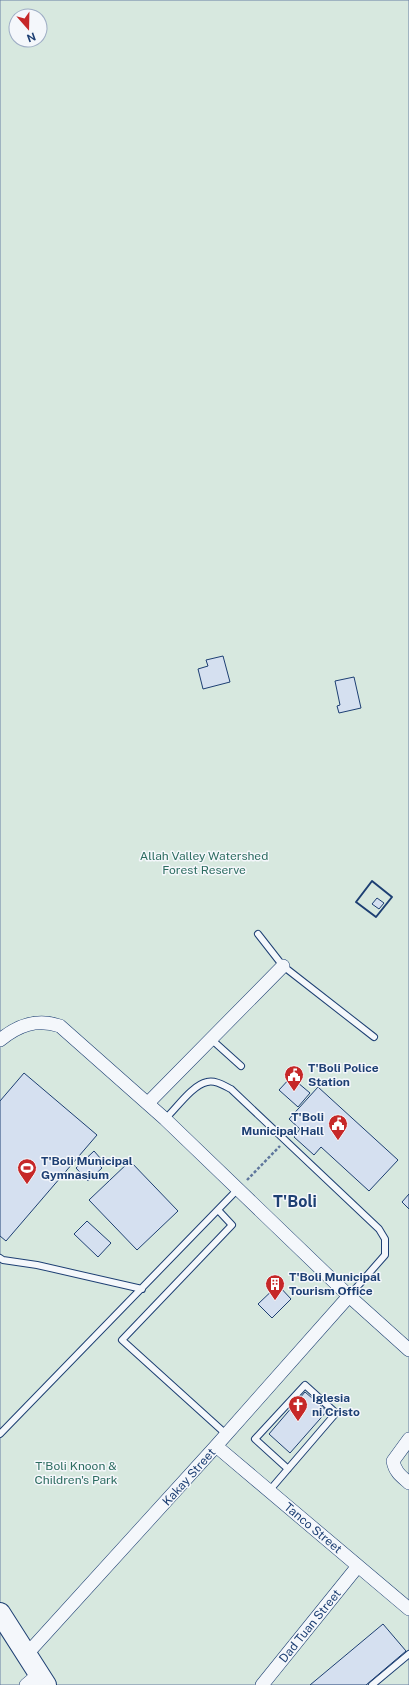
<svg xmlns="http://www.w3.org/2000/svg" width="409" height="1685" font-family="'Public Sans',sans-serif">
	<style>
		.green { fill: #d7e8df; stroke: #687fa3; fill-rule: evenodd }
		.building { fill: #d5e0f0; stroke: #1d3f73 }
		.lines { fill: none; stroke-linecap: round; stroke-linejoin: round }
		.service-casing { stroke: #1d3f73; stroke-width: 8 }
		.minor-casing { stroke: #1d3f73; stroke-width: 14 }
		.primary-casing { stroke: #1d3f73; stroke-width: 22 }
		.path { stroke: #5e769c; stroke-width: 2.5; stroke-dasharray: 3 2; stroke-linecap: butt }
		.service { stroke: #f4f7fb; stroke-width: 6 }
		.minor { stroke: #f4f7fb; stroke-width: 13 }
		.primary { stroke: #f4f7fb; stroke-width: 20 }
		.wall { stroke: #1d3f73; stroke-width: 2 }
		.labels { text-anchor: middle; dominant-baseline: central; stroke-width: 3; stroke-linejoin: round; paint-order: stroke }
		.park-label { font-size: 12px; fill: #2c6c60; stroke: #f4f7fb }
		.poi-label { font-size: 12px; font-weight: bold; fill: #1d3f73; stroke: #f4f7fb; text-anchor: start }
		.street-label { font-size: 12px; fill: #1d3f73; stroke: #f4f7fb }
		.district-label { font-size: 16px; font-weight: bold; fill: #1d3f73; stroke: #f4f7fb }
	</style>
	<rect width="100%" height="100%" fill="#f4f7fb"/>
	<path class="green" d="M0,0H409V1685H0ZM16,16H40V40H16Z"/>
	<path class="building" d="M223,656L230,682L203,689L198,669L208,666L206,660Z
		M354,677L361,708L339,713L337,706L340,705L335,681Z
		M377,898L384,903L379,909L372,904Z
		M24,1073L97,1135L6,1241L0,1236V1101Z
		M291,1077L310,1093L298,1107L279,1090Z
		M318,1087L398,1160L369,1191L321,1147L314,1155L294,1137L300,1129L289,1119Z
		M94,1151L101,1159L97,1163L102,1168L88,1181L76,1168Z
		M130,1161L178,1211L137,1250L89,1200Z
		M409,1194V1209L402,1202Z
		M87,1221L111,1243L98,1257L74,1234Z
		M278,1285L291,1299L272,1318L258,1304Z
		M305,1392L327,1411L290,1453L269,1434Z
		M383,1624L406,1651L366,1685H310Z"/>
	<g class="lines">
		<defs>
			<path id="service" d="M258,934L283,966L374,1037
				M211,1039L241,1066
				M165,1119C176,1109 192,1085 207,1082C215,1080 223,1085 231,1089L379,1229L385,1239V1255L349,1296
				M218,1210L232,1225L122,1340L227,1435
				M0,1258L3,1260L37,1265L142,1289
				M0,1434L238,1189
				M269,1491L336,1413L305,1385L255,1439L288,1469
				M372,1685L409,1654"/>
			<path id="minor" d="M0,1040C18,1025 37,1018 60,1026L165,1119L349,1296L409,1350
				M148,1103L283,966
				M409,1439L393,1461C395,1472 401,1476 409,1483
				M216,1446L409,1609
				M26,1655L216,1446L349,1296
				M26,1685L39,1674
				M262,1685L358,1566"/>
			<path id="primary" d="M0,1613L46,1685"/>
		</defs>
		<use href="#service" class="service-casing"/>
		<use href="#minor" class="minor-casing"/>
		<use href="#primary" class="primary-casing"/>
		<path class="path" d="M247,1180L280,1146"/>
		<use href="#service" class="service"/>
		<use href="#minor" class="minor"/>
		<use href="#primary" class="primary"/>
		<path class="wall" d="M372,881L392,897L376,917L356,902Z"/>
	</g>
	<defs>
		<symbol id="civic-pin" viewBox="-11 -11 22 30"><path d="M0 17L-7.5 6A9.5 9.5 0 1 1 7.5 6Z" fill="#c62828" stroke="#f4f7fb"/><path d="M-.6-6.5H3V-4.5H.6V-3L4-1V1h2V6H-6V1h2V-1L-.6-3ZM-1.2 2.5V6h2.4V2.5Z" fill="#fff"/></symbol>
		<symbol id="stadium-pin" viewBox="-11 -11 22 30"><path d="M0 17L-7.5 6A9.5 9.5 0 1 1 7.5 6Z" fill="#c62828" stroke="#f4f7fb"/><path d="M0-5a6.5 5 0 1 0 0 10a6.5 5 0 1 0 0-10ZM-3.5-1.8h7v3.6h-7Z" fill="#fff"/></symbol>
		<symbol id="building-pin" viewBox="-11 -11 22 30"><path d="M0 17L-7.5 6A9.5 9.5 0 1 1 7.5 6Z" fill="#c62828" stroke="#f4f7fb"/><path d="M-4-6H4V6H1V3H-1V6H-4ZM-2.5-4.3h1.7v1.8h-1.7ZM.8-4.3h1.7v1.8H.8ZM-2.5-1h1.7V.8h-1.7ZM.8-1h1.7V.8H.8Z" fill="#fff"/></symbol>
		<symbol id="church-pin" viewBox="-11 -11 22 30"><path d="M0 17L-7.5 6A9.5 9.5 0 1 1 7.5 6Z" fill="#c62828" stroke="#f4f7fb"/><path d="M-1.2-6h2.4v3.5h3.3v2.4h-3.3V6h-2.4V-.1h-3.3v-2.4h3.3Z" fill="#fff"/></symbol>
	</defs>
	<g fill-rule="evenodd">
		<use href="#civic-pin" x="283" y="1064" width="22" height="30"/>
		<use href="#civic-pin" x="327" y="1113" width="22" height="30"/>
		<use href="#stadium-pin" x="16" y="1157" width="22" height="30"/>
		<use href="#building-pin" x="264" y="1273" width="22" height="30"/>
		<use href="#church-pin" x="287" y="1394" width="22" height="30"/>
	</g>
	<g class="labels">
		<g class="park-label">
			<text x="204" y="856">Allah Valley Watershed<tspan x="204" dy="14">Forest Reserve</tspan></text>
			<text x="76" y="1466">T'Boli Knoon &amp;<tspan x="76" dy="14">Children's Park</tspan></text>
		</g>
		<g class="poi-label">
			<text x="308" y="1068">T'Boli Police<tspan x="308" dy="14">Station</tspan></text>
			<text x="324" y="1117" text-anchor="end">T'Boli<tspan x="324" dy="14">Municipal Hall</tspan></text>
			<text x="41" y="1161">T'Boli Municipal<tspan x="41" dy="14">Gymnasium</tspan></text>
			<text x="289" y="1277">T'Boli Municipal<tspan x="289" dy="14">Tourism Office</tspan></text>
			<text x="312" y="1398">Iglesia<tspan x="312" dy="14">ni Cristo</tspan></text>
		</g>
		<g class="street-label">
			<text transform="translate(189 1477) rotate(-48)">Kakay Street</text>
			<text transform="translate(313 1528) rotate(40)">Tanco Street</text>
			<text transform="translate(310 1626) rotate(-51)">Dad Tuan Street</text>
		</g>
		<g class="district-label">
			<text x="295" y="1201">T'Boli</text>
		</g>
	</g>
	<g transform="translate(28 28) rotate(160)"><circle r="19" fill="#f4f7fb" stroke="#9eadc5"/>
	<path d="M0-3L7 15L0 10L-7 15Z" fill="#c62828"/>
	<text y="-6" font-size="11" font-weight="bold" text-anchor="middle" fill="#1d3f73">N</text>
	</g>
</svg>
